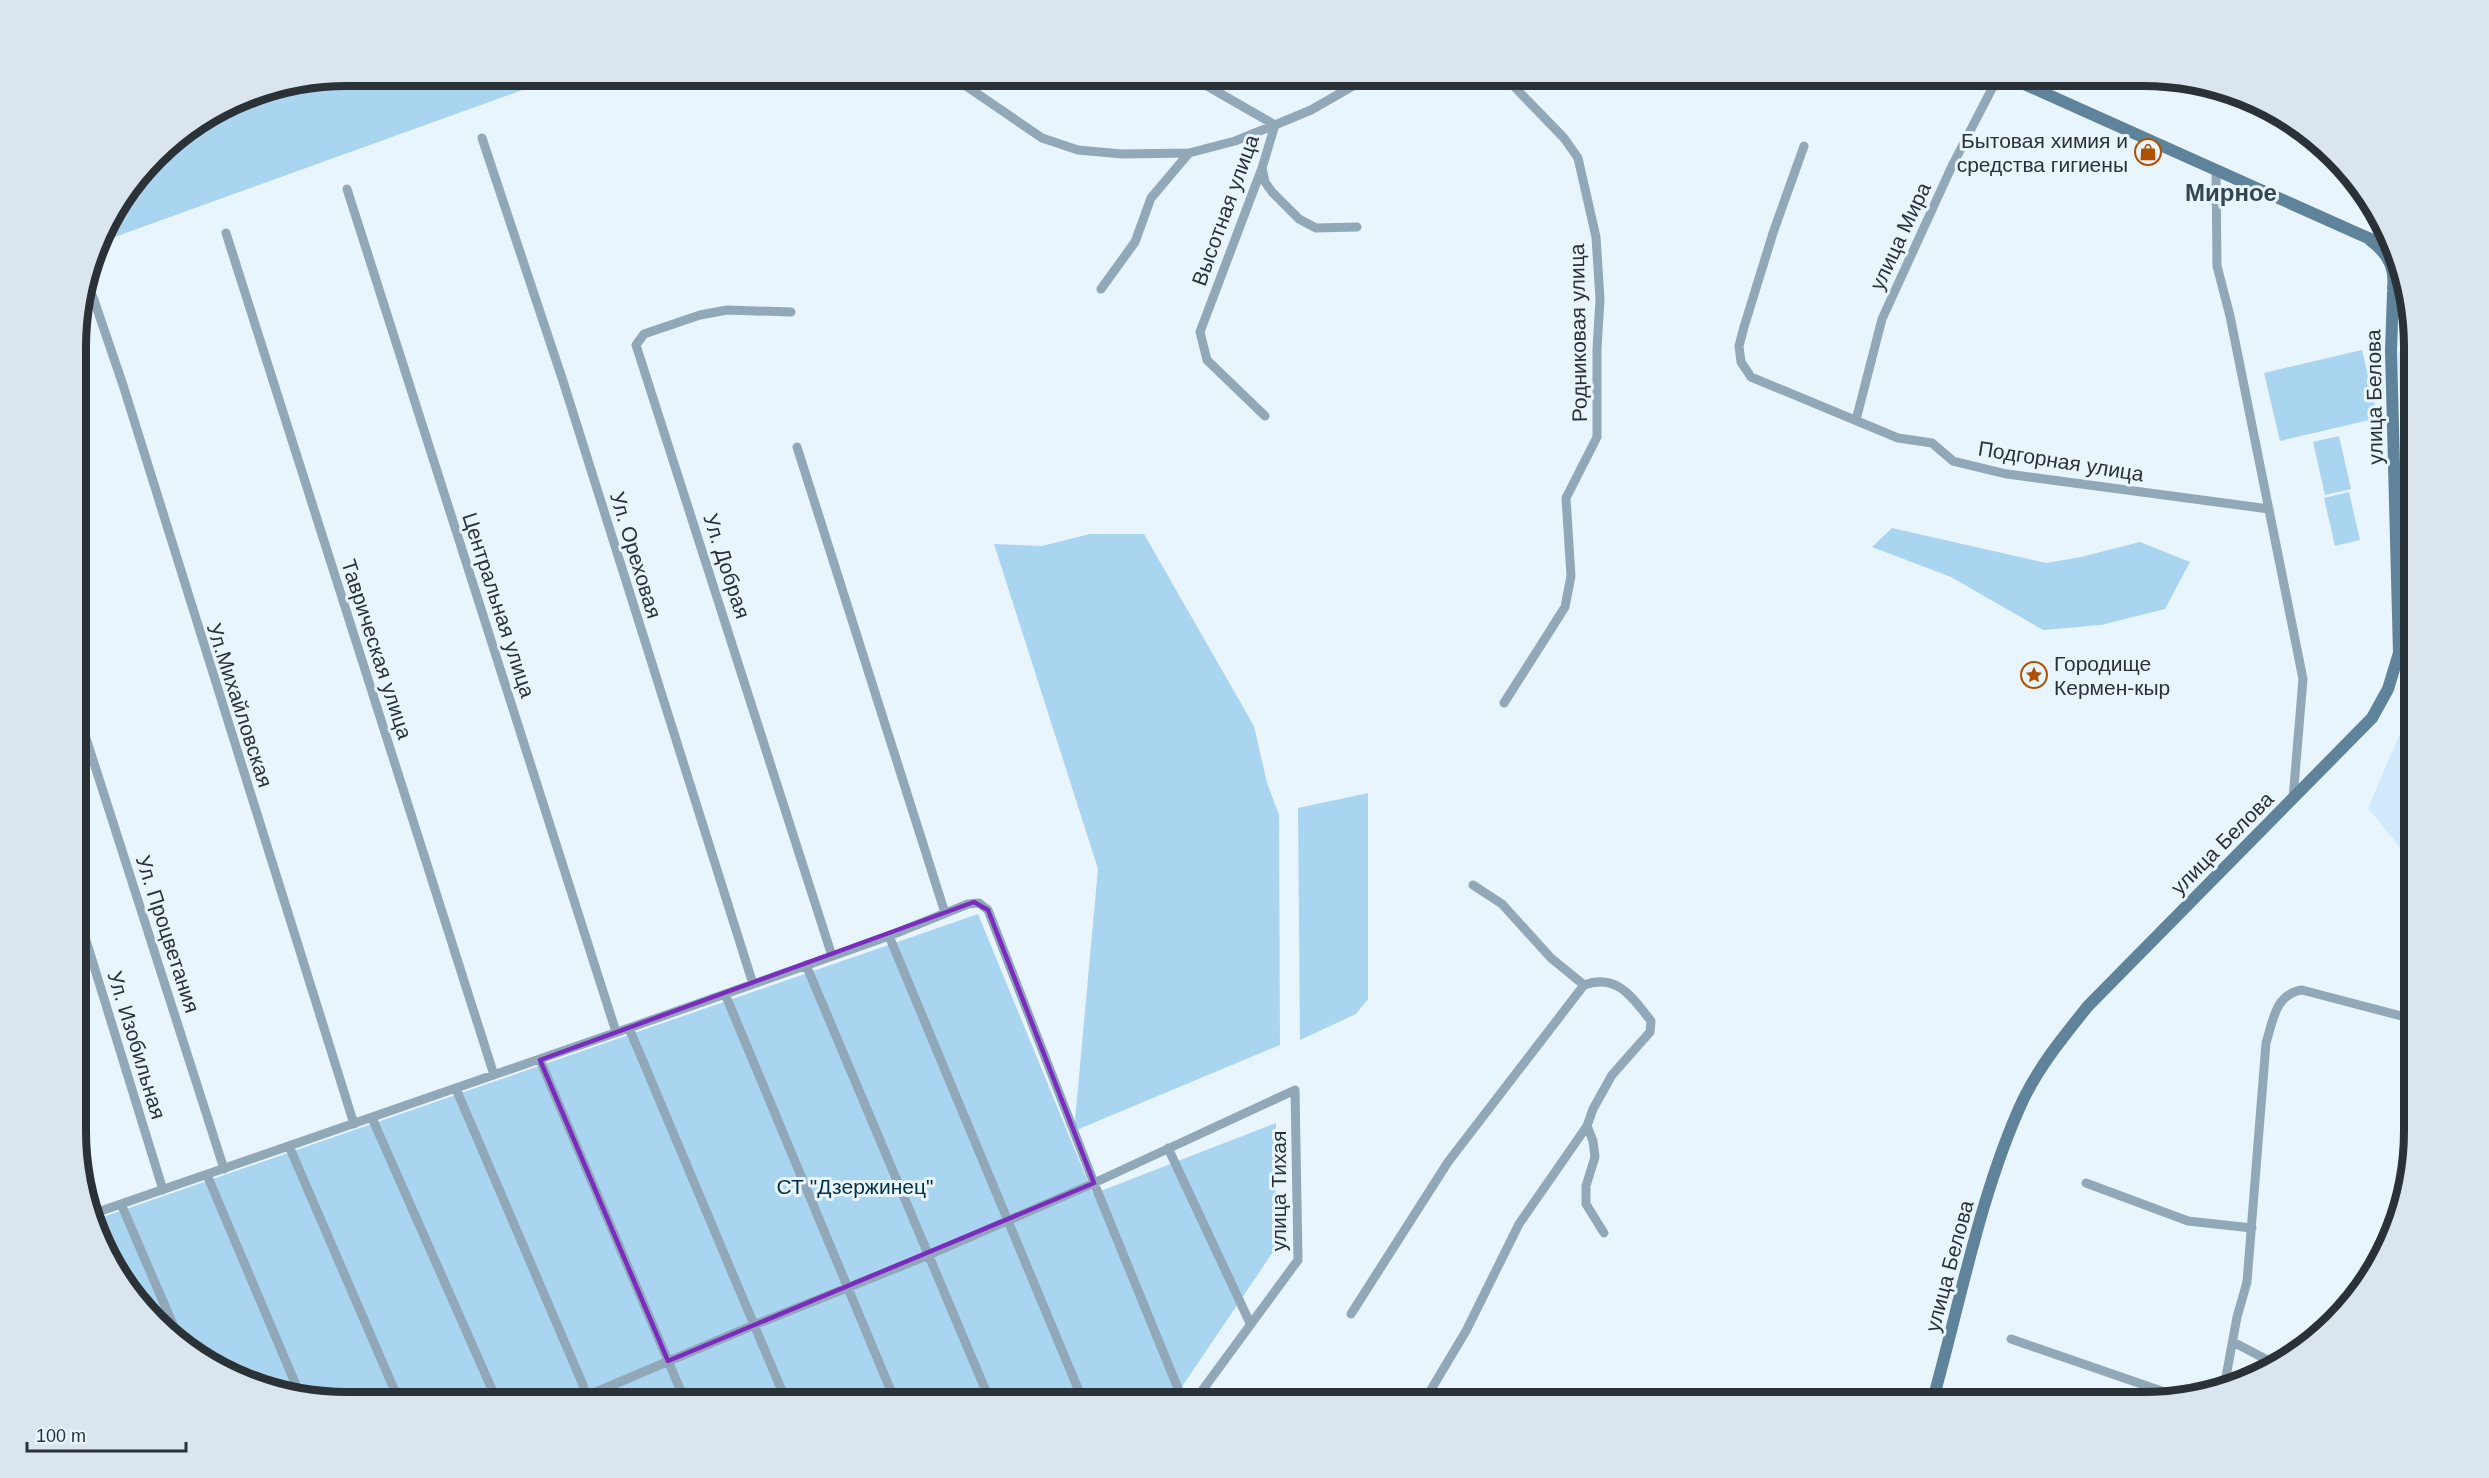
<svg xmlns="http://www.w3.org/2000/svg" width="2489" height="1478" font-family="Arial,sans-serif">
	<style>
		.built { fill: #d0eafc }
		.green { fill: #aad5f1 }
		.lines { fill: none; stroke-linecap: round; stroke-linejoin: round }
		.minor { stroke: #90a8b8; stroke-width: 9 }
		.secondary { stroke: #5f839a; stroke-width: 12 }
		.marked { fill: none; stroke: #7b2cbf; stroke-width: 4.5; stroke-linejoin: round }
		.labels { text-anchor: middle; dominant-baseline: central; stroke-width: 6; stroke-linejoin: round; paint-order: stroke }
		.poi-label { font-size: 21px; fill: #2b3237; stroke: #e9f5fd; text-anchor: end }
		.street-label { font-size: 21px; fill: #2b3237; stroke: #e9f5fd }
		.park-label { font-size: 21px; fill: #002f48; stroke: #e9f5fd }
		.quarter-label { font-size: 24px; font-weight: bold; fill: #364651; stroke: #e9f5fd }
		.rim { fill: none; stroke: #2b3237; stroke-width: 8 }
	</style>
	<rect width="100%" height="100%" fill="#e9f5fd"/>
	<path class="built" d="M2413,330V863L2368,808L2410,710L2398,353Z"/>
	<path class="green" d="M347,75H553L550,80L98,243L103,226L167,143L243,96Z
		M2362,350L2378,418L2280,441L2264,373Z
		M2339,436L2351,489L2325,495L2313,442Z
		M2349,492L2360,540L2335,546L2324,498Z
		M1892,528L2046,563L2081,557L2140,542L2190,562L2165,609L2101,625L2043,630L1951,577L1872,547Z
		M1090,534H1144L1254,726L1267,783L1279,815L1280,1045L1074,1131L1098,869L994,544L1042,546Z
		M1368,793V999L1356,1014L1300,1040L1298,808Z
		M978,914L1093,1194L1276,1123L1275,1249L1171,1403H347L276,1394L211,1366L121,1282L97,1219Z"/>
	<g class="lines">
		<path class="minor" d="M950,75L1042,138L1078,150L1122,154L1189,153L1235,141L1275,125
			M1188,75L1275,125L1311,110L1372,75
			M1503,75L1564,138L1578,158L1596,237L1600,299L1597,349V437L1566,498L1571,576L1565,607L1504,703
			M482,138L563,381L753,984
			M1804,146L1773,233L1744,327L1739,346L1741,362L1751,377L1898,438L1932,443L1953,461L2007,474L2269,509
			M1262,168L1265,182L1272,192L1299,219L1316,228L1357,227
			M2216,170L2217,266L2230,316L2303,679L2293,799
			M347,189L616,1032
			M226,233L494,1075
			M1101,289L1135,242L1151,198L1189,153
			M93,297L123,385L354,1124
			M791,312L727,310L700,315L644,334L636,345L832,956
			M1265,416L1207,360L1200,332L1262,168L1275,125
			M1856,420L1882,319L1952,166L1999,75
			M797,447L945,913
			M77,710L224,1169
			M1473,885L1502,904L1551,958L1584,985C1617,973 1632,997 1651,1021L1650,1032L1612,1075L1593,1109L1587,1126L1593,1141L1595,1157L1586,1186V1204L1604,1233
			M77,911L163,1190
			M889,936L1084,1403
			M806,965L991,1403
			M725,994L896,1403
			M629,1028L787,1403
			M540,1060L686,1403
			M456,1089L583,1385L587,1403
			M372,1118L498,1403
			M289,1146L400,1403
			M1168,1148L1250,1323
			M207,1175L301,1397
			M2086,1183L2188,1221L2252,1228
			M121,1204L178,1336
			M95,1213L629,1028L889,936L968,904L979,903L988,910L1094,1183L1184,1403
			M1351,1314L1448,1162L1584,985
			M2011,1339L2179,1397
			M2233,1342L2279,1366
			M2225,1382L2237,1317L2247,1282L2266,1043C2273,1021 2275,994 2302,990L2413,1019
			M570,1403L754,1325L929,1255L1094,1183L1295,1090L1298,1260L1193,1403
			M1423,1403L1466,1331L1519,1224L1587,1126"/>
		<path class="secondary" d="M2004,75L2359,234L2373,240L2387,241
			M2370,240C2387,252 2396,267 2393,288
			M1932,1403C1960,1304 1980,1193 2023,1100C2040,1065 2064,1036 2088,1006L2372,718L2388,689L2399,653L2391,351L2393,293L2398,280"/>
	</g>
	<path class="marked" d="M974,902L988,910L1094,1183L668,1361L540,1060Z"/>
	<defs>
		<symbol id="shop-ring" viewBox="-11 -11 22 22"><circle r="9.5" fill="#e9f5fd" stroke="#b05102" stroke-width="1.5"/><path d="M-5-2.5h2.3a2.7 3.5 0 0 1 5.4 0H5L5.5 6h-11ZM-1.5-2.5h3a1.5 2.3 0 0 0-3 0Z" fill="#b05102"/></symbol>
		<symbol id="sight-ring" viewBox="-11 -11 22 22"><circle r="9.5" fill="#e9f5fd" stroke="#b05102" stroke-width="1.5"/><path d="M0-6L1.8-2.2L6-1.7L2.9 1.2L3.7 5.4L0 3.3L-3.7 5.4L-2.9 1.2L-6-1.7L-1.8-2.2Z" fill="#b05102"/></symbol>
	</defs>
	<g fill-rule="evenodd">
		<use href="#shop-ring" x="2133" y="137" width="30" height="30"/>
		<use href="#sight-ring" x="2019" y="660" width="30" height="30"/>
	</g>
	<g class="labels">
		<g class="poi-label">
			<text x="2128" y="140">Бытовая химия и<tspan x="2128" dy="24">средства гигиены</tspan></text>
			<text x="2054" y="663" text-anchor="start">Городище<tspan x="2054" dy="24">Кермен-кыр</tspan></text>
		</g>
		<g class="street-label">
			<text transform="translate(1225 210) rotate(-70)">Высотная улица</text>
			<text transform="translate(1900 236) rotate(-65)">улица Мира</text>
			<text transform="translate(1578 333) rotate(-91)">Родниковая улица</text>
			<text transform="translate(2374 397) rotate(-91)">улица Белова</text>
			<text transform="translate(2061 461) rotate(9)">Подгорная улица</text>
			<text transform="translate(636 555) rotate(73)">Ул. Ореховая</text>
			<text transform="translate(727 566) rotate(72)">Ул. Добрая</text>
			<text transform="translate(499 605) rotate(72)">Центральная улица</text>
			<text transform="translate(377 649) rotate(72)">Таврическая улица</text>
			<text transform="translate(240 705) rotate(72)">Ул.Михайловская</text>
			<text transform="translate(2222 843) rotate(-45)">улица Белова</text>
			<text transform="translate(168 934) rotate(72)">Ул. Процветания</text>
			<text transform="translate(137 1045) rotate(73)">Ул. Изобильная</text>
			<text transform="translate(1278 1191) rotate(-90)">улица Тихая</text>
			<text transform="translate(1949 1266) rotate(-75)">улица Белова</text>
		</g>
		<g class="park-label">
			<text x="855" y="1186">СТ "Дзержинец"</text>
		</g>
		<g class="quarter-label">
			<text x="2231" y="192">Мирное</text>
		</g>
	</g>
	<path d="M0 0H2489V1478H0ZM347 86H2143A261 261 0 0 1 2404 347V1131A261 261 0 0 1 2143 1392H347A261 261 0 0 1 86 1131V347A261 261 0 0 1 347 86Z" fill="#dae5ed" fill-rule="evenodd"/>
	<path class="rim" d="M347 86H2143A261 261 0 0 1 2404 347V1131A261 261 0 0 1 2143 1392H347A261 261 0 0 1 86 1131V347A261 261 0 0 1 347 86Z"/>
	<path d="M27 1442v9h159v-9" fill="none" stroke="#2b3237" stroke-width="3"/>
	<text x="36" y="1442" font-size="18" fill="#2b3237" stroke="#e9f5fd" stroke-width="4.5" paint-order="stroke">100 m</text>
</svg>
